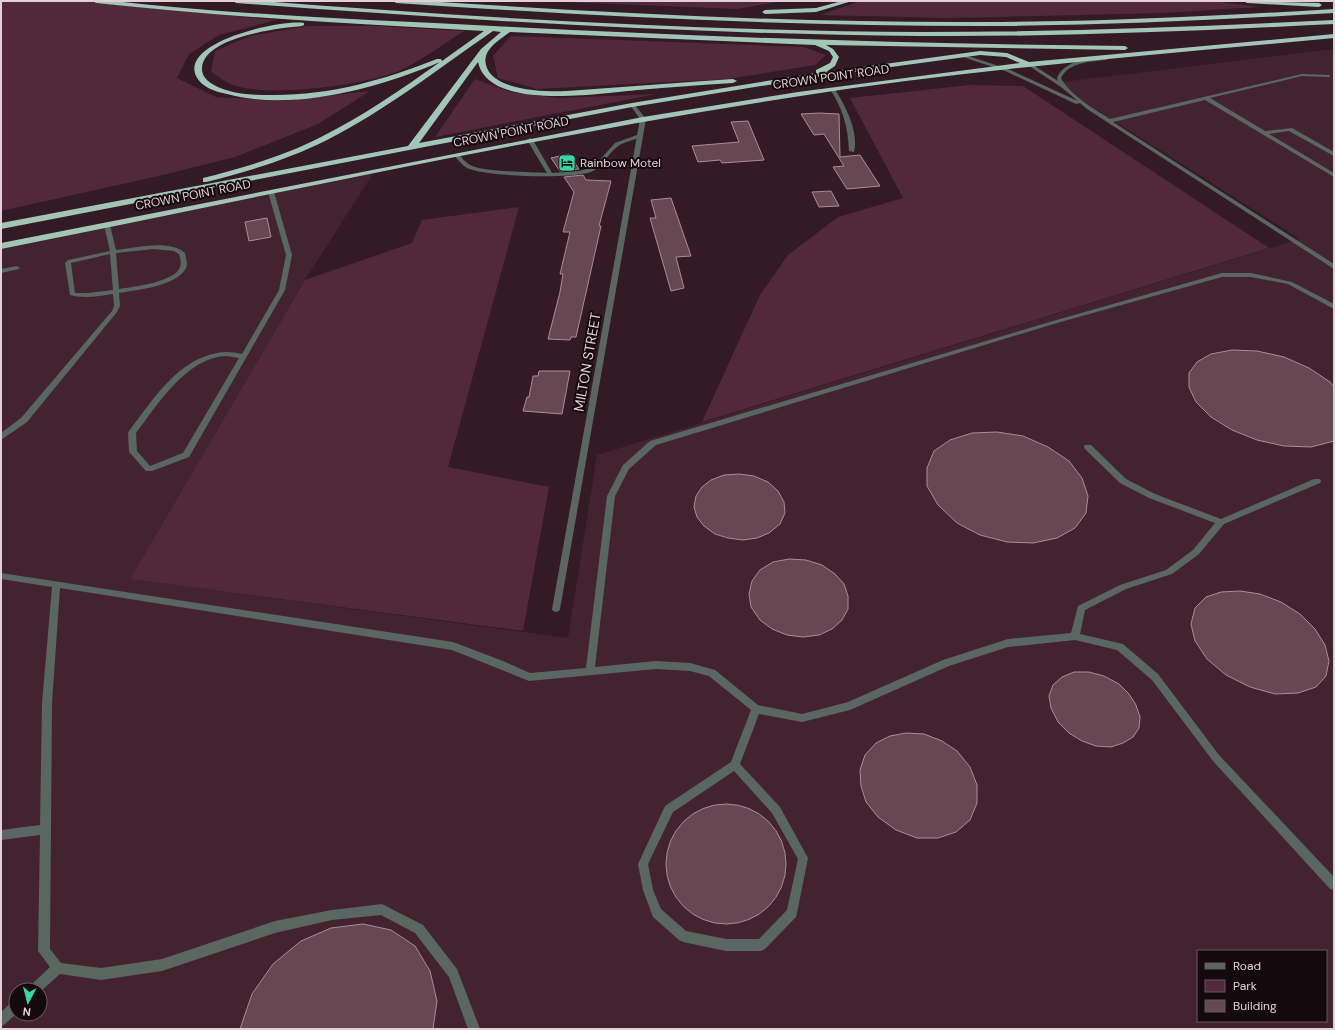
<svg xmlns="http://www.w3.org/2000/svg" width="1335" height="1030" font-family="'DM Sans',sans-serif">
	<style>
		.built { fill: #442331; fill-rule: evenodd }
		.green { fill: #52293b }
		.building { fill: #664853; stroke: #ad8b98 }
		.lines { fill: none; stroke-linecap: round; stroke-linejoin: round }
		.lane { fill: #596760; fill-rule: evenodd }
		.street { fill: #596760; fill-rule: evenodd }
		.highway { fill: #a2c6b6; fill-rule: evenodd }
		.labels { text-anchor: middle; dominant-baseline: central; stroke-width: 4; stroke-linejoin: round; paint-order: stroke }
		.far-street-label { font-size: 12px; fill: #e3d0d7; stroke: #14090d }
		.far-poi-label { font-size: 12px; fill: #e3d0d7; stroke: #14090d; text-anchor: start }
		.street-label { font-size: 14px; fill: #e3d0d7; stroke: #14090d }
	</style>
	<rect width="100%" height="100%" fill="#341a25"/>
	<path class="built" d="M1334,49V1029H1V246L374,172L305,280L130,579L568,638L597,455L1300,239L1054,83ZM1198,951H1326V1021H1198ZM16,990H40V1014H16Z"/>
	<path class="green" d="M1,1H79L276,20L219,35L189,54L177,78L216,97L284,101L370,91L318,124L235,157L154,177L1,211Z
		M567,1H783L737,9L565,2Z
		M861,1H1211L1261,7L1162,13L949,18L820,15Z
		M307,26H377L464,31C445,43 421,61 401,70C368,85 267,98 233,85C225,82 218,76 211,72L215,51L250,36Z
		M511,36L803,47L826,55L815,65L728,79L537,89L498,78L493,56Z
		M475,79L510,92L558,98L657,94L435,137Z
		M970,85L1023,86L1269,248L702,422L760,295L788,255L838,217L903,198L850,98Z
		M519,207L448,467L549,487L523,631L130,579L305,280L412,243L422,220Z"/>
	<path class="building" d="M819,113L839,114L840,157L860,155L880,186L847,189L833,167L844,166L824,134L814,135L801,114Z
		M748,121L764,160L722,163L720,160L698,162L692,146L739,142L731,122Z
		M569,154L579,169L560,171L551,158Z
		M583,175L586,180L611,181L599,226H601L576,337H571L570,340L548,339L560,292L563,274H560L570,232H563L574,192L564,177Z
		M831,191L839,206L819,207L812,192Z
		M671,198L691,256L676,257L684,288L671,291L650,218H656L651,200Z
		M267,218L271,237L249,241L245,222Z
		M1232,350L1257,351L1284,357L1309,368L1330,382L1334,387V441L1311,447L1284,446L1257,440L1232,430L1211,417L1196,402L1189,387V373L1197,362L1211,354Z
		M539,371H570L562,414L523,411L527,397H529L533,376H538Z
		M997,432L1023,436L1048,447L1069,461L1082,478L1088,496L1086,513L1075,528L1057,538L1033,543L1007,542L980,535L957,523L938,505L927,486V468L934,451L950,440L972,433Z
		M739,474L754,476L768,482L778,491L784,502L785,513L780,524L769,533L757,538L743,540L728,538L715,534L704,526L697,517L694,507L696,496L702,487L711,480L724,475Z
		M789,559L806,560L822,565L835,574L844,584L848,596V609L842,620L832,629L819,635L803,637L787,635L772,629L760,620L751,607L749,594L752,581L760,570L773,562Z
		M1240,591L1260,594L1281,602L1300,614L1315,629L1325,645L1329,661L1326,676L1316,687L1298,693L1275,694L1250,687L1226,675L1207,659L1195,641L1191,624L1195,608L1206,597L1221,592Z
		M1074,672H1089L1104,676L1119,684L1129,694L1136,705L1140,717L1139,728L1133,737L1123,743L1111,747L1096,746L1082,741L1069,733L1058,722L1051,708L1049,696L1053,685L1062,677Z
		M906,733L924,734L942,741L957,751L970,767L977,785V803L970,820L956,832L938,838H917L896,830L878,817L866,802L861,786L860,770L865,755L876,743L890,736Z
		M666 864a60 60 0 1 1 120 0a60 60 0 1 1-120 0Z
		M363,924L391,930L415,946L430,971L437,1001L433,1029H240L252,994L273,964L301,941L331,928Z"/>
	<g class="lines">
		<path class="lane" d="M962,54L1008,69L1078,101L1061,87L1026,64L1030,63L1058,81L1057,78C1064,61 1089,57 1107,58V60H1105C1090,62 1069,62 1061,78C1070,95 1094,109 1110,119L1302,74L1330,75V77H1328L1302,76L1210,98L1265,131L1292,128L1334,152V156L1332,155L1289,131L1269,134L1334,173V177L1205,100L1113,122L1334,264V269L1087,109L1080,103L1076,104L1005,71L960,56V54Z
			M830,88H834C845,105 859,131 854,152L849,151C848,127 843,109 830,89Z
			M637,135L642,136C634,141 624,141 617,147C607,154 603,167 591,172C571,179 486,177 467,168C462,165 458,160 454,155L459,154C462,158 465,162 470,165C483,172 530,172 547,173L527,140L530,138L533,140L552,173L579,171L590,168L597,163L615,143Z
			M269,191L274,192L292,255L285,290L189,457L152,471H146L129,452L128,433L129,431C152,401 177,360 217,353C225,351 234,352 242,354L279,290L286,255L268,192ZM227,356L239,358L183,453L150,466L137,451L136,433C157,405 188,356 227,356Z
			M107,223L110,225L116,250C135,248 170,239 185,253C186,258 188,264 186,268C177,286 137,290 119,293L120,306L117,312L27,422L1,440V433L21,418L112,311L114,306L113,294C99,296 84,299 70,295L65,263L68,260L110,251L104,225ZM154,249L174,251L179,254C180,258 182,263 180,267C175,282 133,287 119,289L116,253ZM110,254L113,290L88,293H75L71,263Z
			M17,266L20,268L19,269L1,273V269Z
			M1222,273H1251L1292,282L1334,304V309L1288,284L1251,277H1222L1057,323L656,445L629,469L615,496L595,667L656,661L690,663L715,670L758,705L802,714L848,702L943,660L1008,639L1071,633L1078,606L1120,585L1166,570L1193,550L1215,523L1149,498L1120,483L1085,449L1084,447L1085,445H1091L1126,479L1155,494L1221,519L1314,479H1320L1321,481L1320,483L1224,524L1199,554L1172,574L1126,589L1085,610L1080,634L1123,644L1158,674L1219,755L1334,877V890L1330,889L1213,761L1152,680L1117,650L1075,640L1008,647L949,666L850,710L802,722L759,714L740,764L780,807L808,858L797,913L796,917L765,949L761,951H726L683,942L679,940L653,917L643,890L638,864L665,806L731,762L751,710L709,676L690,671L656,669L529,681L452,650L60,588L52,703L50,949L61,963L101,968L162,959L275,921L332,910L382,904L423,925L457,969L480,1029H468L449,977L415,933L381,915L332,920L275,933L162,971L101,980L60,974L40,992V990H28L30,986L50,967L38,951L40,835L1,840V830L40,825L42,703L52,587L1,579V573L453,642L503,661L530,673L586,668L607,496L623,465L650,441L1053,321ZM734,771L772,813L798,859L787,910L759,939H726L686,931L661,909L653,890L648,864L673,812Z
			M16,1000V1014L5,1024L1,1026V1012L12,1002Z"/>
		<path class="street" d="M630,104H634L646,119L560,609L559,611L556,612L553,611L552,609L640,119L630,105Z"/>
		<path class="highway" d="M93,1H113C240,15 368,20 494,26C702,37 915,44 1125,46L1128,48L1125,50L826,45L833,49L839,57L835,66L826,72L980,51L1007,53L1029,62L1334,34V38C1154,55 973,69 794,97C528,138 265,196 1,249V243L643,117L798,92L1020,63L1006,57L980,55L817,77L632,107L1,229V223L408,146L481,49L501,32L493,31C438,69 386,110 327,140C289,159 247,172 206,182H203V178C243,168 284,156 321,137C363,116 402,89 440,62C379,88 293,112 227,94C216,92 201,87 196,76C180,41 283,19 304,23V25L302,26C279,28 202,37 202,69C202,81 217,87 226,90C241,95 258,95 274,95C331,95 384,80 437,59H441L442,61L484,31C355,24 225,17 96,3ZM510,32L815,45L829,51L833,57L830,63L816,70V73L632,103L419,143L478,62C488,112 602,93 638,90C670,87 701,85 733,83L737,81L733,79L718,80L567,91C546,92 492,91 486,65C482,50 499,40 510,32Z
			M233,1H261C481,18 703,31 924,32C1061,32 1197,27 1334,20V24C1196,31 1058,37 920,36C691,34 464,20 236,3Z
			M393,1H425C610,13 796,23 982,22C1100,22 1217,16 1334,9V13C1216,20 1098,26 980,26C785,26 591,16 396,3Z
			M842,1H852L816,12L765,14L762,12L765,10L816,8Z
			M1244,1L1319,3L1322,5L1319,7L1247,3Z"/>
	</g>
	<defs>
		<symbol id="hotel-square" viewBox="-11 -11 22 22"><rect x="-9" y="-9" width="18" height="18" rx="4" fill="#3dd4a3" stroke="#14090d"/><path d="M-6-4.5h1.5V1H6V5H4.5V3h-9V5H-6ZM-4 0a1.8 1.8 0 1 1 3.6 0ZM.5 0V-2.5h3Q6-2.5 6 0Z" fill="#111"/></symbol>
	</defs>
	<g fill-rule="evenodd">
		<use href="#hotel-square" x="557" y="153" width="20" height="20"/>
	</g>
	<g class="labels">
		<g class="far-street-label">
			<text transform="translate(831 77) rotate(-8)">CROWN POINT ROAD</text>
			<text transform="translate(511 132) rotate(-11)">CROWN POINT ROAD</text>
			<text transform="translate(193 195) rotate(-11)">CROWN POINT ROAD</text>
		</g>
		<g class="far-poi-label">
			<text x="580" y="163">Rainbow Motel</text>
		</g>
		<g class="street-label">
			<text transform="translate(587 362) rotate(-80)">MILTON STREET</text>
		</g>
	</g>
	<rect width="1335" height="1030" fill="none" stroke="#e3d0d7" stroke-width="4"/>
	<rect x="1197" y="950" width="130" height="72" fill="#14090d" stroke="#67595e"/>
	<rect x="1205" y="963" width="20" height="6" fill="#596760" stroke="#67595e"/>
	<text x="1233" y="970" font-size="12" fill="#e3d0d7">Road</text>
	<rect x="1205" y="980" width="20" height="12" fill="#52293b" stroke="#67595e"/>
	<text x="1233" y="990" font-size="12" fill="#e3d0d7">Park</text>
	<rect x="1205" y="1000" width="20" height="12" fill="#664853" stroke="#67595e"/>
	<text x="1233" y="1010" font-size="12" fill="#e3d0d7">Building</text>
	<g transform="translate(28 1002) rotate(187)"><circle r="19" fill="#14090d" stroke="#67595e"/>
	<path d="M0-3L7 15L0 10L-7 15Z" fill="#3dd4a3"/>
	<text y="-6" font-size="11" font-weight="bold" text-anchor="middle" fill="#e3d0d7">N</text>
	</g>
</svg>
